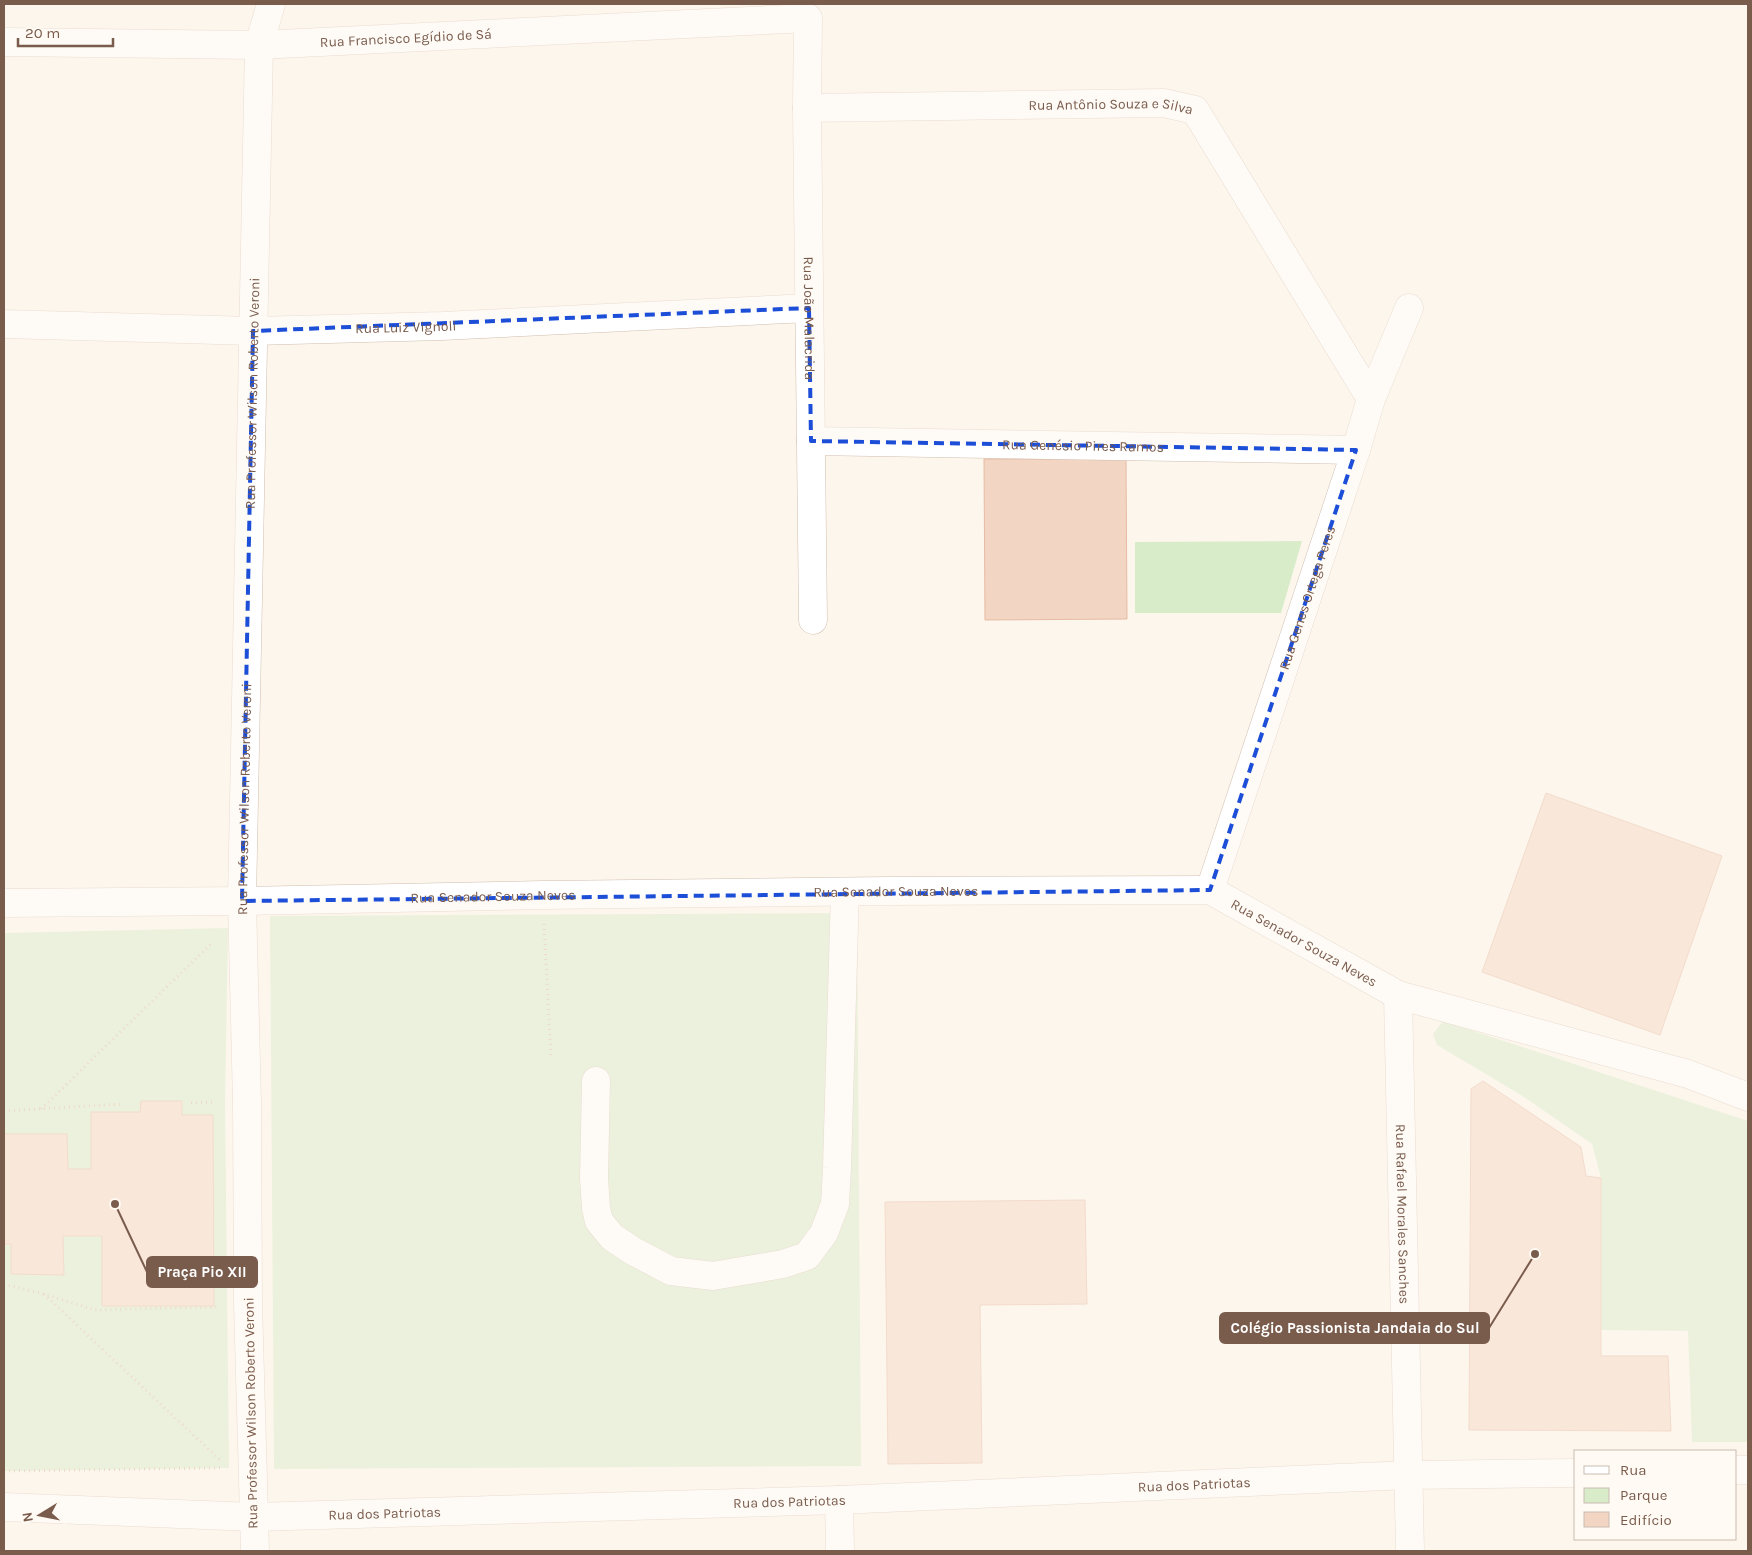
<svg xmlns="http://www.w3.org/2000/svg" width="1752" height="1555" font-family="Karla,sans-serif">
	<style>
		.green { fill: #d8ecc9 }
		.building { fill: #f3d5c3; stroke: #e6bba3 }
		.lines { fill: none; stroke-linecap: round; stroke-linejoin: round }
		.minor-casing { stroke: #d1beb0; stroke-width: 29 }
		.path { stroke: #d9b8a5; stroke-width: 3; stroke-dasharray: 1 4; stroke-linecap: butt }
		.minor { stroke: #fff; stroke-width: 28 }
		.marked { fill: none; stroke: #1d4ed8; stroke-width: 4; stroke-dasharray: 10 6; stroke-linejoin: round }
		.labels { text-anchor: middle; dominant-baseline: central; stroke-width: 4; stroke-linejoin: round; paint-order: stroke }
		.street-label { font-size: 14px; fill: #7a5c4d; stroke: #fffaf3 }
		.leader { fill: none; stroke: #7a5c4d; stroke-width: 2 }
		.callout-dot { fill: #7a5c4d; stroke: #fffaf3; stroke-width: 2 }
		.callout { fill: #7a5c4d; stroke: #7a5c4d; stroke-width: 2 }
		.callout-label { font-size: 15px; text-anchor: middle; font-weight: bold; fill: #fff }
	</style>
	<rect width="100%" height="100%" fill="#fdf6ec"/>
	<path class="green" d="M1302,541L1281,613H1135V542Z
		M857,913L861,1466L274,1469L270,916Z
		M228,928L225,1102L229,1468L4,1471V933Z
		M1443,1021L1748,1121V1442H1692L1688,1331L1600,1330L1601,1178L1592,1144L1521,1095L1437,1045L1433,1034Z"/>
	<path class="building" d="M984,459H1126L1127,619L985,620Z
		M1546,793L1722,856L1660,1035L1482,972Z
		M1483,1081L1581,1147L1586,1176L1601,1178V1356H1668L1671,1431L1469,1430L1471,1089Z
		M141,1101H182V1115H213L214,1306H102V1236H63L64,1275L11,1274V1244H4V1134H67L68,1169H91V1112H140Z
		M1085,1200L1087,1304L980,1305L982,1463L888,1464L885,1202Z"/>
	<g class="lines">
		<defs>
			<g id="minor">
				<path id="s1" d="M4,42L259,45L808,18L807,108L813,620"/>
				<path id="s2" d="M807,108L1164,103L1195,110L1371,399"/>
				<path id="s3" d="M4,324L253,331L442,326L809,308"/>
				<path id="s4" d="M811,441L1356,450"/>
				<path id="s5" d="M1210,890L1356,450L1371,399L1409,308"/>
				<path id="s6" d="M4,903L242,901L543,895L887,891L1210,890L1398,995L1688,1074L1748,1097"/>
				<path id="s7" d="M1398,995L1410,1551"/>
				<path d="M596,1081L594,1178L596,1208L599,1221L612,1237L633,1251L671,1271L713,1276L783,1264L807,1256L824,1233L835,1204L837,1168L845,892"/>
				<path d="M1736,1470H1748"/>
				<path d="M839,1500L840,1551"/>
				<path id="s8" d="M4,1507L254,1517L839,1500L1409,1475L1576,1473"/>
				<path id="s9" d="M255,1551L248,1304L247,1102L242,901L259,45L271,4"/>
			</g>
		</defs>
		<use href="#minor" class="minor-casing"/>
		<path class="path" d="M544,924L551,1056
			M191,1103L216,1102
			M41,1109L213,942
			M4,1111L122,1104
			M4,1284L44,1294L95,1310L219,1307
			M44,1294L221,1461
			M4,1471L223,1468"/>
		<use href="#minor" class="minor"/>
	</g>
	<path d="M0 0H1752V1555H0ZM809,308L811,441L1356,450L1210,890L242,901L253,331Z" fill="#fdf6ec" fill-opacity=".55" fill-rule="evenodd"/>
	<path class="marked" d="M809,308L811,441L1356,450L1210,890L242,901L253,331Z"/>
	<g class="labels">
		<g class="street-label">
			<text stroke="none"><textPath href="#s1" startOffset="402">Rua Francisco Egídio de Sá</textPath></text>
			<text stroke="none"><textPath href="#s2" startOffset="304">Rua Antônio Souza e Silva</textPath></text>
			<text stroke="none"><textPath href="#s1" startOffset="1105">Rua João Malacrida</textPath></text>
			<text stroke="none"><textPath href="#s3" startOffset="402">Rua Luiz Vignoli</textPath></text>
			<text stroke="none"><textPath href="#s9" startOffset="1158">Rua Professor Wilson Roberto Veroni</textPath></text>
			<text stroke="none"><textPath href="#s4" startOffset="272">Rua Genésio Pires Ramos</textPath></text>
			<text stroke="none"><textPath href="#s5" startOffset="308">Rua Genes Ortega Peres</textPath></text>
			<text stroke="none"><textPath href="#s9" startOffset="752">Rua Professor Wilson Roberto Veroni</textPath></text>
			<text stroke="none"><textPath href="#s6" startOffset="892">Rua Senador Souza Neves</textPath></text>
			<text stroke="none"><textPath href="#s6" startOffset="489">Rua Senador Souza Neves</textPath></text>
			<text stroke="none"><textPath href="#s6" startOffset="1314">Rua Senador Souza Neves</textPath></text>
			<text stroke="none"><textPath href="#s7" startOffset="219">Rua Rafael Morales Sanches</textPath></text>
			<text transform="translate(251 1413) rotate(-91)">Rua Professor Wilson Roberto Veroni</text>
			<text stroke="none"><textPath href="#s8" startOffset="1191">Rua dos Patriotas</textPath></text>
			<text stroke="none"><textPath href="#s8" startOffset="786">Rua dos Patriotas</textPath></text>
			<text stroke="none"><textPath href="#s8" startOffset="381">Rua dos Patriotas</textPath></text>
		</g>
	</g>
	<path class="leader" d="M115 1204L147 1272M1535 1254L1489 1328"/>
	<g class="callout-dot">
		<circle cx="115" cy="1204" r="5"/>
		<circle cx="1535" cy="1254" r="5"/>
	</g>
	<g class="callout">
		<rect x="147" y="1257" width="110" height="30" rx="5"/>
		<rect x="1220" y="1313" width="269" height="30" rx="5"/>
	</g>
	<g class="callout-label">
		<text x="202" y="1277">Praça Pio XII</text>
		<text x="1355" y="1333">Colégio Passionista Jandaia do Sul</text>
	</g>
	<rect width="1752" height="1555" fill="none" stroke="#7a5c4d" stroke-width="10"/>
	<rect x="1574" y="1450" width="162" height="90" fill="#fffaf3" stroke="#cabbb1"/>
	<rect x="1584" y="1466" width="25" height="8" fill="#ffffff" stroke="#cabbb1"/>
	<text x="1620" y="1475" font-size="15" fill="#7a5c4d">Rua</text>
	<rect x="1584" y="1488" width="25" height="15" fill="#d8ecc9" stroke="#cabbb1"/>
	<text x="1620" y="1500" font-size="15" fill="#7a5c4d">Parque</text>
	<rect x="1584" y="1512" width="25" height="15" fill="#f3d5c3" stroke="#cabbb1"/>
	<text x="1620" y="1525" font-size="15" fill="#7a5c4d">Edifício</text>
	<g transform="translate(40 1515) rotate(260)" stroke="#fffaf3" stroke-width="4" paint-order="stroke">
	<path d="M0-4L9 19L0 12L-9 19Z" fill="#7a5c4d"/>
	<text y="-8" font-size="14" font-weight="bold" text-anchor="middle" fill="#7a5c4d">N</text>
	</g>
	<path d="M18 38v8h95v-8" fill="none" stroke="#7a5c4d" stroke-width="2.5"/>
	<text x="25" y="38" font-size="15" fill="#7a5c4d" stroke="#fffaf3" stroke-width="4" paint-order="stroke">20 m</text>
</svg>
